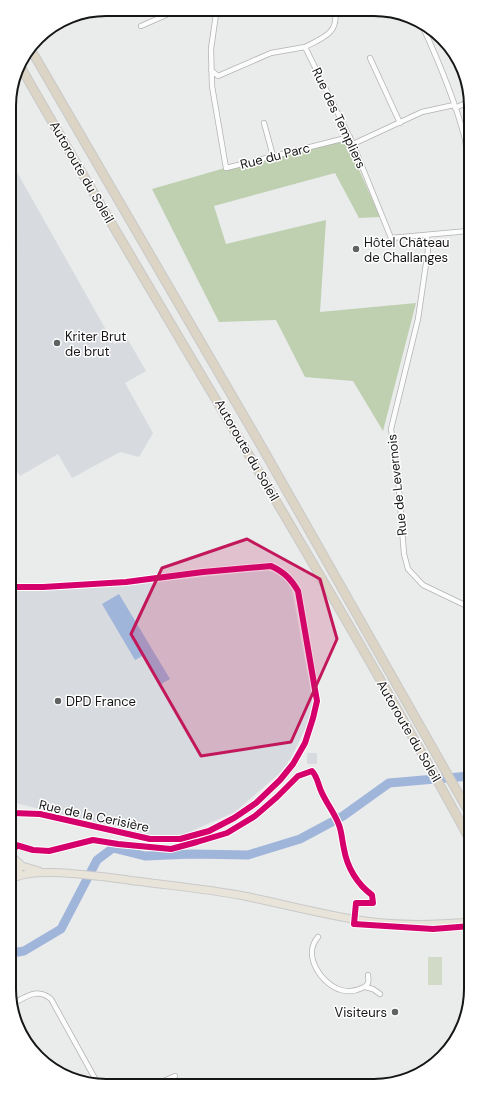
<svg xmlns="http://www.w3.org/2000/svg" width="480" height="1095" font-family="'DM Sans',sans-serif">
	<style>
		.built { fill: #d7dadf }
		.green { fill: #d0dac7 }
		.forest { fill: #bed0b0 }
		.water { fill: #a0b5da }
		.lines { fill: none; stroke-linecap: round; stroke-linejoin: round }
		.river { stroke: #a0b5da; stroke-width: 9 }
		.street-casing { stroke: #b3b3b4; stroke-width: 6 }
		.primary-casing { stroke: #c9c9c9; stroke-width: 9 }
		.highway-casing { stroke: #c9c9c9; stroke-width: 10 }
		.street { stroke: #fcfcfc; stroke-width: 4.5 }
		.primary { stroke: #e8e4da; stroke-width: 7 }
		.highway { stroke: #dcd4c4; stroke-width: 8 }
		.cycleway-casing { stroke: #fff; stroke-width: 8 }
		.cycleway { stroke: #d6006c; stroke-width: 6 }
		.marked { fill: #c2185b; fill-opacity: 0.2; stroke: #c2185b; stroke-width: 3; stroke-linejoin: round }
		.poi-dot { fill: #606161; stroke: #fff; stroke-width: 1.5 }
		.labels { text-anchor: middle; dominant-baseline: central; stroke-width: 3; stroke-linejoin: round; paint-order: stroke }
		.street-label { font-size: 13px; fill: #161617; stroke: #fff }
		.poi-label { font-size: 13px; fill: #161617; stroke: #fff; text-anchor: start }
		.rim { fill: none; stroke: #161617; stroke-width: 2 }
	</style>
	<rect width="100%" height="100%" fill="#eaebeb"/>
	<path class="built" d="M9,158L114,344L127,338L146,371L125,383L153,433L139,457L120,452L72,478L58,454L20,476L10,460Z
		M267,570L278,574L288,583L292,591L313,703L308,723L291,758L279,774L235,812L180,836L144,835L12,802L11,590L51,589L157,582Z
		M307,753H317V764H307Z"/>
	<path class="green" d="M428,957H442V985H428Z"/>
	<path class="forest" d="M345,138L380,217L359,218L335,173L214,206L226,244L326,220L320,312L416,303L383,431L353,381L305,377L276,320L219,322L152,189L225,168Z"/>
	<path class="water" d="M119,594L170,679L161,684L144,655L135,660L102,604Z"/>
	<g class="lines">
		<path class="river" d="M12,953L24,951L61,929L97,860L113,848L145,856L192,854L248,855L300,839L343,816L389,783L470,776"/>
		<defs>
			<path id="street" d="M215,10L216,14L211,49L212,86L226,168L350,137
				M335,10C339,34 322,38 305,47L353,144L391,238L468,231
				M422,25C439,62 455,100 465,139C467,149 466,160 468,170
				M141,26L166,15L173,9
				M370,58L400,123
				M211,70L218,76L271,53L305,47
				M455,108L468,102
				M264,123L273,156
				M353,144L422,112L454,105
				M427,235L428,250L418,319L391,429L398,477L404,554L408,569L423,585L469,607
				M11,587H43L126,582L203,572L271,566C284,572 291,579 298,591L317,701L313,718L305,743L293,764L280,780L256,803L234,818L209,831L180,839H150L40,814L12,813
				M318,937C302,955 321,984 341,990C348,992 356,991 362,988C369,985 369,982 368,975
				M365,987L373,989L380,994
				M12,1004C26,997 37,987 51,999L98,1084
				M157,1084L175,1076"/>
			<path id="primary" d="M12,857C21,863 21,874 12,880
				M18,862L22,866L39,871
				M16,877C38,867 96,876 121,879C162,885 203,888 244,896C284,904 324,915 365,921C400,926 435,925 471,922"/>
			<path id="highway" d="M30,48L263,449L470,814
				M19,64C167,324 327,577 470,840"/>
		</defs>
		<use href="#street" class="street-casing"/>
		<use href="#primary" class="primary-casing"/>
		<use href="#highway" class="highway-casing"/>
		<use href="#street" class="street"/>
		<use href="#primary" class="primary"/>
		<use href="#highway" class="highway"/>
		<defs>
			<path id="cycleway" d="M11,587H43L126,582L203,572L271,566C284,572 291,579 298,591L317,701L313,718L305,743L293,764L280,780L256,803L234,818L209,831L180,839H150L40,814L12,813
				M12,849L15,848L16,845L33,850L49,851L93,840L118,844L171,849L197,842L227,833L255,816L277,797L298,776L312,771C318,777 318,786 322,793C327,804 335,814 339,825C342,833 342,841 344,849C347,867 357,884 372,895L373,903H356L354,924L433,929L471,926"/>
		</defs>
		<use href="#cycleway" class="cycleway-casing"/>
		<use href="#cycleway" class="cycleway"/>
	</g>
	<path class="marked" d="M247,539L320,579L337,639L291,742L201,756L131,634L162,568Z"/>
	<g class="poi-dot">
		<circle cx="356" cy="249" r="4"/>
		<circle cx="57" cy="343" r="4"/>
		<circle cx="58" cy="701" r="4"/>
		<circle cx="395" cy="1012" r="4"/>
	</g>
	<g class="labels">
		<g class="street-label">
			<text transform="translate(339 118) rotate(65)">Rue des Templiers</text>
			<text transform="translate(275 156) rotate(-14)">Rue du Parc</text>
			<text transform="translate(82 172) rotate(60)">Autoroute du Soleil</text>
			<text transform="translate(247 450) rotate(60)">Autoroute du Soleil</text>
			<text transform="translate(397 485) rotate(-96)">Rue de Levernois</text>
			<text transform="translate(409 731) rotate(60)">Autoroute du Soleil</text>
			<text transform="translate(94 816) rotate(12)">Rue de la Cerisière</text>
		</g>
		<g class="poi-label">
			<text x="364" y="242">Hôtel Château<tspan x="364" dy="15">de Challanges</tspan></text>
			<text x="65" y="336">Kriter Brut<tspan x="65" dy="15">de brut</tspan></text>
			<text x="66" y="701">DPD France</text>
			<text x="387" y="1012" text-anchor="end">Visiteurs</text>
		</g>
	</g>
	<path d="M0 0H480V1095H0ZM106 16H374A90 90 0 0 1 464 106V989A90 90 0 0 1 374 1079H106A90 90 0 0 1 16 989V106A90 90 0 0 1 106 16Z" fill="#fff" fill-rule="evenodd"/>
	<path class="rim" d="M106 16H374A90 90 0 0 1 464 106V989A90 90 0 0 1 374 1079H106A90 90 0 0 1 16 989V106A90 90 0 0 1 106 16Z"/>
</svg>
